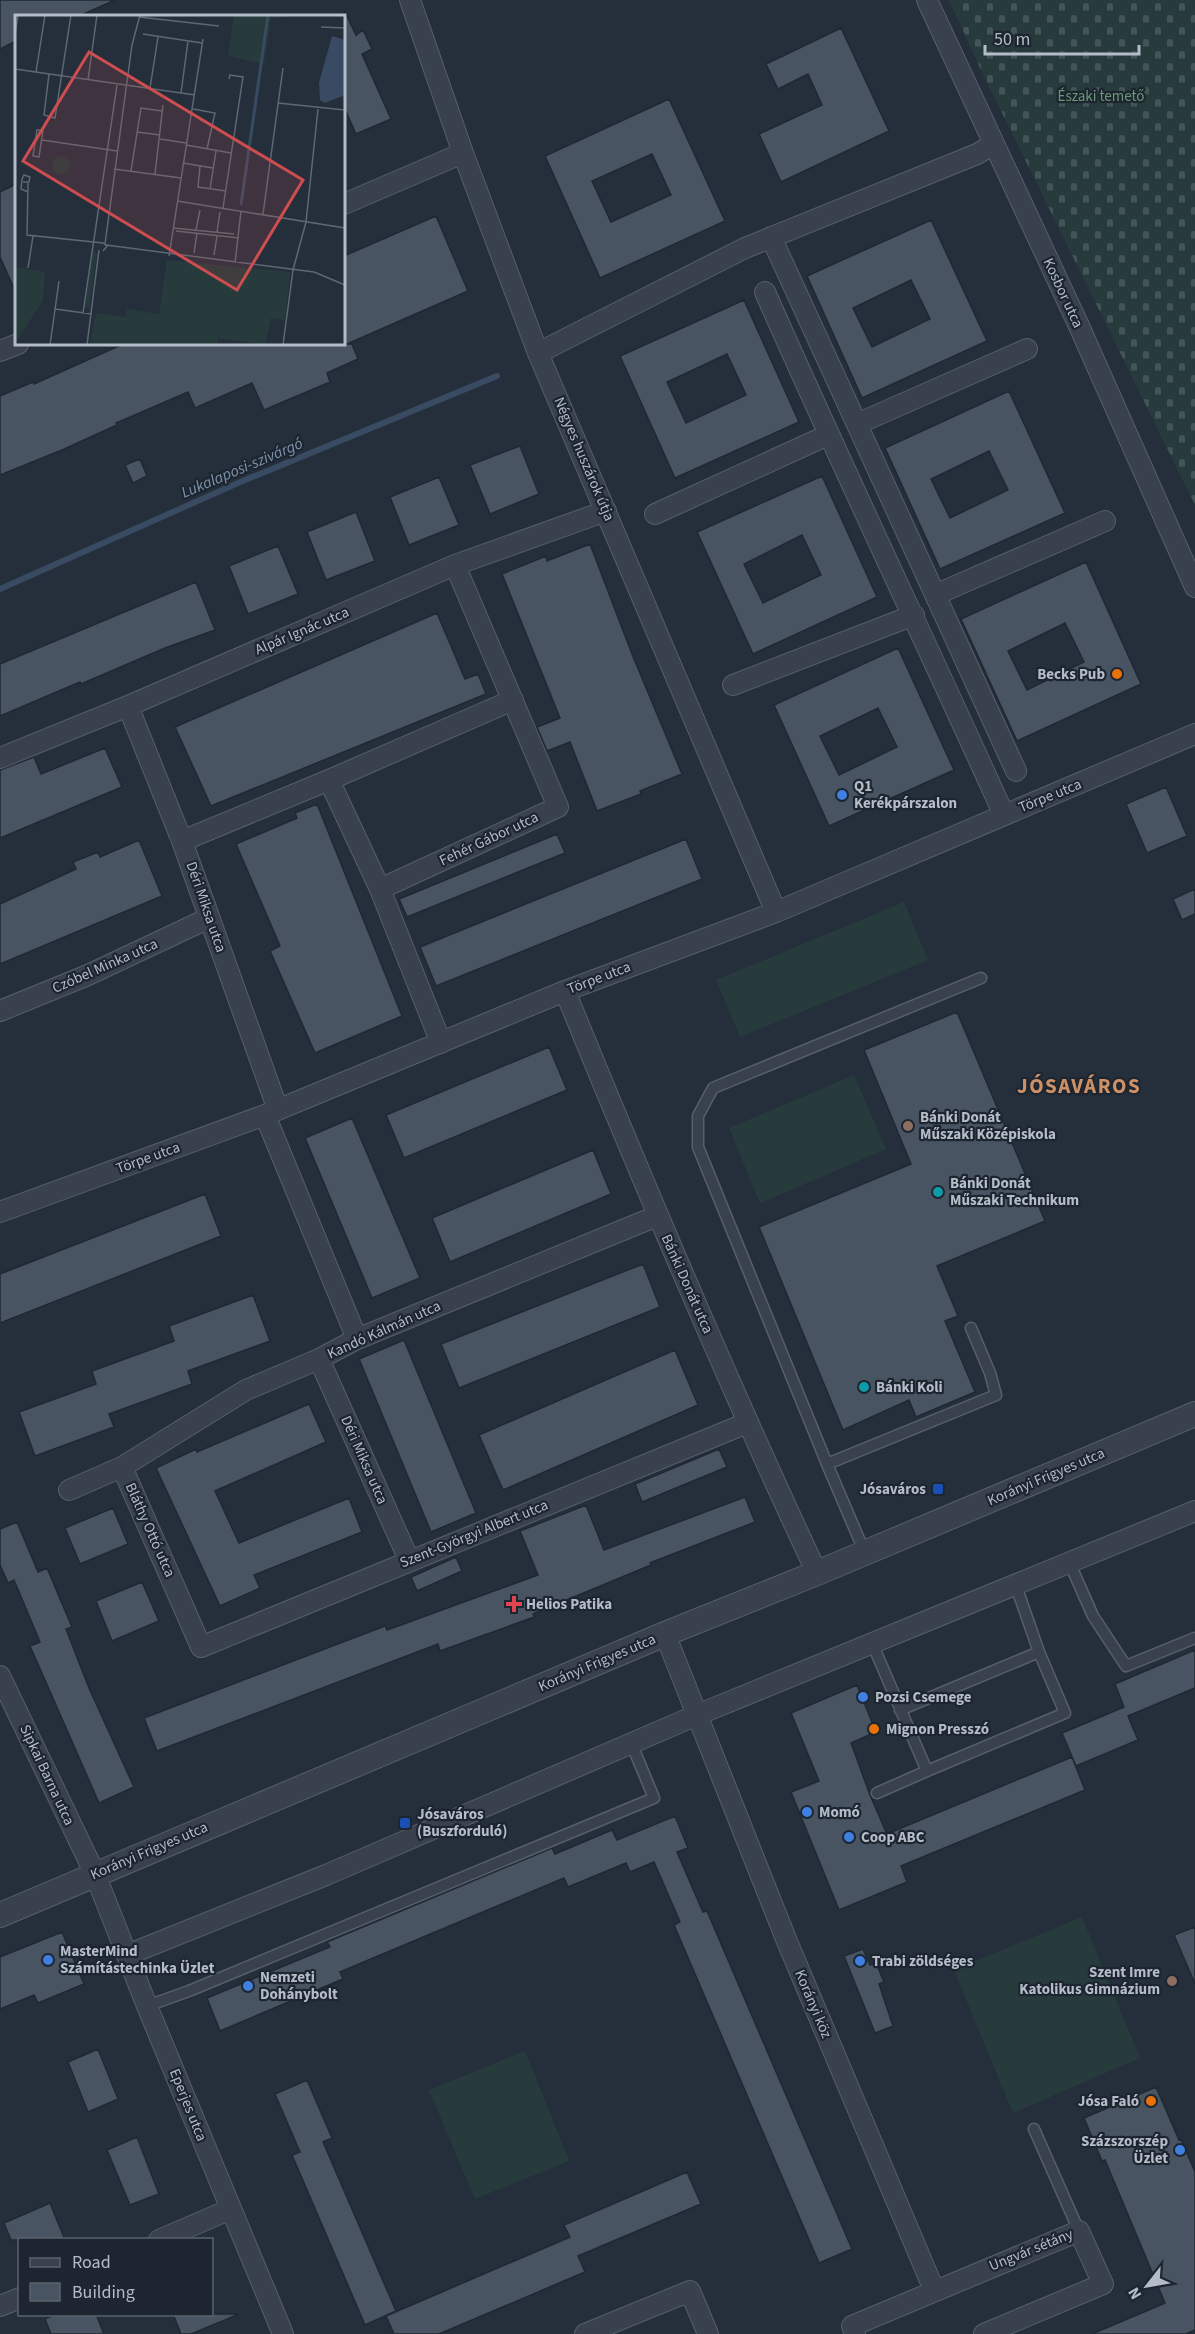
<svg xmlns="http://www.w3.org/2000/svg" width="1195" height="2334" font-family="'Source Sans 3',sans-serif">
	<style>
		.grass { fill: #273b3c }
		.cemetery { fill: url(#cemetery-stones) }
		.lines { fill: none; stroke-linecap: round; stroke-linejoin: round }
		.stream { stroke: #394b62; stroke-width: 6 }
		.building { fill: #485462; stroke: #1f2833; stroke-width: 1.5; fill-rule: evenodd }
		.service-casing { stroke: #565f6a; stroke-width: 13 }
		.minor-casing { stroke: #565f6a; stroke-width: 22 }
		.tertiary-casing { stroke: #565f6a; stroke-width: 26 }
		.service { stroke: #38414c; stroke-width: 10 }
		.minor { stroke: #38414c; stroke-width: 20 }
		.tertiary { stroke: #38414c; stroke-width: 24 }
		.food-dot { fill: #e8710a; stroke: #1d2630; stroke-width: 2 }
		.shop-dot { fill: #3f7fe0; stroke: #1d2630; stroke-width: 2 }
		.education-dot { fill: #8d6e63; stroke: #1d2630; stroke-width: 2 }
		.culture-dot { fill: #0f9aa8; stroke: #1d2630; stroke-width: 2 }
		.transit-dot { fill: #1a4fb4; stroke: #1d2630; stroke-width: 2 }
		.health-dot { fill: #e0444e; stroke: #1d2630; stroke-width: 2 }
		.labels { text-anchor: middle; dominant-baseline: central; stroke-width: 4.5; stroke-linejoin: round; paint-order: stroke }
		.park-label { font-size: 15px; fill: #6c9775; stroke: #1d2630 }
		.street-label { font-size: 15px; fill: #b4bcc7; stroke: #1d2630 }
		.poi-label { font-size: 15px; font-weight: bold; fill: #b4bcc7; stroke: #1d2630; text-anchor: start }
		.water-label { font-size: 16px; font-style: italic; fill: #7d93ad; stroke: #1d2630 }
		.district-label { font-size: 21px; font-weight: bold; letter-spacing: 1.5px; fill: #ce9167; stroke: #1d2630 }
		.inset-river { fill: none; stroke: #394b62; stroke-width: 3 }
		.inset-road { fill: none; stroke: #5e6773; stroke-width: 1.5 }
		.view { fill: #ce4d50; fill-opacity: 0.15; stroke: #ce4d50; stroke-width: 3 }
		.inset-edge { fill: none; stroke: #b4bcc7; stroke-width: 3 }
	</style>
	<defs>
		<pattern id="cemetery-stones" width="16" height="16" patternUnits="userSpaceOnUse" patternTransform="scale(1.5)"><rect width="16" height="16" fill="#273b3c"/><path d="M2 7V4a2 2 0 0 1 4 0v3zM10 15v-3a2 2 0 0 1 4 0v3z" fill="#445557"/></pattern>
	</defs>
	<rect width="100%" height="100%" fill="#252f3b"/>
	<path class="grass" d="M904,902L928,960L740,1037L716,980Z
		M854,1075L886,1149L760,1203L729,1128Z
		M1082,1917L1140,2058L1013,2113L954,1970Z
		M525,2051L569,2161L475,2199L429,2090Z"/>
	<path class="cemetery" d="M949,0H1195V505L981,70Z"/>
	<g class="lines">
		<path class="stream" d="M0,589L238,483L497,376"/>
	</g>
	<path class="building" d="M0,0H115L79,16H16V41L0,49Z
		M344,10L356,35L363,30L372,49L362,54L391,119L356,134L344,107Z
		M841,28L889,131L781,182L759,134L822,105L808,74L778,89L766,64Z
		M669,99L725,221L600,278L545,156ZM652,154L671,195L611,222L592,181Z
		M16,184V293L0,257V192Z
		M436,216L468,291L347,344H352L358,359L327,373L330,382L264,410L252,383L195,408L188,392L116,423L117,425L62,450L0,475V396L33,382L34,384L123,344H344V256Z
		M931,220L987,341L862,398L807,276ZM911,280L930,319L872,347L853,308Z
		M744,300L799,422L675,478L620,356ZM727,354L746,395L686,423L667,382Z
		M1009,391L1065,513L940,569L885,448ZM989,451L1008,490L950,518L931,479Z
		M520,446L539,494L490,514L470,465Z
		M140,459L147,476L133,483L125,465Z
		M822,476L877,597L753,654L697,532ZM802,535L821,575L763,603L744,564Z
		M439,477L459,525L409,545L390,497Z
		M356,512L375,561L326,580L307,532Z
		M590,544L632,654L682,774L640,791L641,794L597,811L570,742L547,751L537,727L560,718L502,574L546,556L547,561Z
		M278,546L298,594L248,614L229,566Z
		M1086,562L1141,684L1017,741L961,619ZM1065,623L1084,662L1027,690L1008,651Z
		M196,582L215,630L165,648L81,684L80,682L0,716V664Z
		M437,613L465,679L478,674L486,694L211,806L175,727Z
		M898,648L954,770L829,826L774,705ZM878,708L897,747L839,775L820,736Z
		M105,748L122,787L0,838V770L34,757L41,774Z
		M1166,787L1187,836L1147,853L1126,804Z
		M317,804L402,1016L315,1053L270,951L280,946L236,844L297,818L295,813Z
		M557,834L565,853L407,917L399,899Z
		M686,839L702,879L436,986L420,947Z
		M139,840L162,896L0,964V904L76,869L73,862L98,852L100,857Z
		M1195,889V914L1182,920L1173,899Z
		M957,1012L1045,1221L937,1266L958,1316L945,1321L975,1392L916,1417L909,1400L843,1430L759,1227L911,1164L864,1050Z
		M549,1047L567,1090L404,1158L386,1115Z
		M352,1118L420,1278L372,1298L305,1138Z
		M593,1150L611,1194L450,1262L432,1218Z
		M205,1194L221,1236L0,1323V1274Z
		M643,1264L660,1307L459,1388L441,1344Z
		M253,1295L270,1341L188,1371L192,1384L109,1414L114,1427L35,1456L19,1412L96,1384L92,1371L174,1341L169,1326Z
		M404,1340L476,1513L431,1532L359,1359Z
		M675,1350L698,1405L503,1490L479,1435Z
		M309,1404L326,1442L215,1491L239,1543L349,1498L362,1532L254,1575L260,1588L220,1606L156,1468L196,1449L197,1452Z
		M719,1449L727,1467L642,1502L635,1484Z
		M745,1497L755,1522L650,1563L651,1565L533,1614L534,1617L440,1651L438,1644L157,1751L144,1718L385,1626L387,1630L538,1575L520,1531L586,1505L604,1550Z
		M113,1508L128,1544L80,1564L65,1528Z
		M17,1522L38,1572L47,1568L72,1627L66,1629L89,1688L134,1787L99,1803L30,1646L40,1642L14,1580L8,1583L0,1565V1529Z
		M456,1557L462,1571L417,1591L411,1577Z
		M142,1582L159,1621L112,1641L96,1601Z
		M1195,1650V1688L1128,1716L1138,1740L1076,1766L1062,1733L1124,1707L1115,1684Z
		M857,1685L876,1732L851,1743L870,1795L887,1834L1072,1757L1085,1790L901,1866L907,1882L839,1910L791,1792L819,1781L791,1713Z
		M675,1816L688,1848L677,1852L703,1912L707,1911L852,2249L819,2263L674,1925L680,1922L654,1862L630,1872L626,1863L568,1887L564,1878L340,1972L343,1979L220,2031L207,1998L330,1947L327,1942L552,1848L555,1854L612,1830L617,1840Z
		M1195,1927V1984L1174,1935Z
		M62,1932L84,1984L38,2003L34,1995L0,2009V1957Z
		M863,1949L870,1965L876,1963L884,1982L879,1984L893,2026L875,2033L844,1956Z
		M98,2049L118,2099L88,2112L68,2062Z
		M307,2080L332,2138L323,2142L396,2311L365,2325L292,2155L300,2152L275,2094Z
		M1156,2087L1179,2140L1181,2139L1195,2172V2330L1186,2334H1092L1165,2303L1105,2160L1102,2161L1084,2118Z
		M137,2137L159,2194L130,2205L107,2150Z
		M687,2172L701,2204L578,2256L585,2272L439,2334H394L386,2316L570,2237L564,2225Z
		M50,2203L65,2240H11L4,2223Z
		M55,2314H96L104,2334H51L45,2319Z
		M173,2314H237V2315L191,2334H181Z"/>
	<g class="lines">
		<defs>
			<path id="service" d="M827,1464L996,1395L990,1373L971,1328
				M865,1553L827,1464L698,1147V1116L713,1088L981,978
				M1070,1564L1093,1616L1126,1666L1195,1638
				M872,1643L927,1771L877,1793
				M900,1710L1039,1652
				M927,1771L1065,1713L1039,1652L1016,1586
				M147,2006L189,1991L654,1798L632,1745
				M1034,2129L1079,2231"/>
			<path id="minor" d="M410,0L463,153L538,353L776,912
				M927,0L1079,326L1195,587
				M344,204L463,153
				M771,237L1016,771
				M765,292C842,467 925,640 1004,815
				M0,351L18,344
				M538,353L745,248L977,154L994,144
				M857,424L1027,349
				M655,514L828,435
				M935,595L1105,521
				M733,685L914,615
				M128,706L182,841L278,1110
				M0,758L128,706L455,565L606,511
				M329,780L380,889L441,1043
				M182,841L329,780L513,700
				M380,889L558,807L455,565
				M565,991C645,1187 727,1382 817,1573
				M0,1011L88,975L209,918
				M265,1115L357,1339
				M0,1212L265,1115L565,991L776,912L1195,734
				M319,1359L409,1560
				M122,1467L201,1647L747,1423
				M69,1490L122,1467L246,1390L319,1359L357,1339L657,1216
				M665,1634L786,1939L934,2290
				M0,1676L95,1874L147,2006L283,2334
				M127,1955L326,1875L697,1715L1195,1511
				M159,2240L231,2209
				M0,2306L20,2298
				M585,2334L690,2291L708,2334
				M855,2334L852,2326L1079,2231L1103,2284L984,2334"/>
			<path id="tertiary" d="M0,1915L665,1634L817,1573L1195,1414"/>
		</defs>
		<use href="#service" class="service-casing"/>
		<use href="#minor" class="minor-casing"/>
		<use href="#tertiary" class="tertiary-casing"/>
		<use href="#service" class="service"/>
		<use href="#minor" class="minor"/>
		<use href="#tertiary" class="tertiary"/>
	</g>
	<g class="food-dot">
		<circle cx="1117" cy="674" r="6"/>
		<circle cx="874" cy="1729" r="6"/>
		<circle cx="1151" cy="2101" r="6"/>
	</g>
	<g class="shop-dot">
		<circle cx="842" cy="795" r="6"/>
		<circle cx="863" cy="1697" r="6"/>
		<circle cx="807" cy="1812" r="6"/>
		<circle cx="849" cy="1837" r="6"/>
		<circle cx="48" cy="1960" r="6"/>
		<circle cx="860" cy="1961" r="6"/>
		<circle cx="248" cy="1986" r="6"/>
		<circle cx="1180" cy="2150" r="6"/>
	</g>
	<g class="education-dot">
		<circle cx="908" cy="1126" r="6"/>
		<circle cx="1172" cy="1981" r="6"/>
	</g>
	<g class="culture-dot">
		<circle cx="938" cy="1192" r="6"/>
		<circle cx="864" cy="1387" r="6"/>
	</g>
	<g class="transit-dot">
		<rect x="932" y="1483" width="12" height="12" rx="3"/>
		<rect x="399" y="1817" width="12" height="12" rx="3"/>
	</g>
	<path class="health-dot" d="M511 1595h6v6h6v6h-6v6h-6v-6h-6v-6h6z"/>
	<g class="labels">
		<g class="park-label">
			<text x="1101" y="96">Északi temető</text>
		</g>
		<g class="street-label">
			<text transform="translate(1063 293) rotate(65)">Kosbor utca</text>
			<text transform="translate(584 459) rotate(67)">Négyes huszárok útja</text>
			<text transform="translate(302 631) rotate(-23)">Alpár Ignác utca</text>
			<text transform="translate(1050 796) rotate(-22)">Törpe utca</text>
			<text transform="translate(489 839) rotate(-25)">Fehér Gábor utca</text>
			<text transform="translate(206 907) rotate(71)">Déri Miksa utca</text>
			<text transform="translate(105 966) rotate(-24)">Czóbel Minka utca</text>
			<text transform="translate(599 978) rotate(-21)">Törpe utca</text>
			<text transform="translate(148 1158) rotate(-20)">Törpe utca</text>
			<text transform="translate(687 1284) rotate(66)">Bánki Donát utca</text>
			<text transform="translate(384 1330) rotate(-24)">Kandó Kálmán utca</text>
			<text transform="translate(364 1460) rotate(66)">Déri Miksa utca</text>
			<text transform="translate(1046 1477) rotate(-23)">Korányi Frigyes utca</text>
			<text transform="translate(150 1530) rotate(66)">Bláthy Ottó utca</text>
			<text transform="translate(474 1534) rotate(-22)">Szent-Györgyi Albert utca</text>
			<text transform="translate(597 1663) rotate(-23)">Korányi Frigyes utca</text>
			<text transform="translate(47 1775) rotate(65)">Sipkai Barna utca</text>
			<text transform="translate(149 1851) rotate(-23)">Korányi Frigyes utca</text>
			<text transform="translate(813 2004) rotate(67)">Korányi köz</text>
			<text transform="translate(188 2105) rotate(68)">Eperjes utca</text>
			<text transform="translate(1031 2250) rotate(-22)">Ungvár sétány</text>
		</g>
		<g class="poi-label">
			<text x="1105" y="674" text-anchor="end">Becks Pub</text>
			<text x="854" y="786">Q1<tspan x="854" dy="17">Kerékpárszalon</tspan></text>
			<text x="920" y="1117">Bánki Donát<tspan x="920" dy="17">Műszaki Középiskola</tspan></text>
			<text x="950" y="1183">Bánki Donát<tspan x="950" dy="17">Műszaki Technikum</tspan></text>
			<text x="876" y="1387">Bánki Koli</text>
			<text x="926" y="1489" text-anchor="end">Jósaváros</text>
			<text x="526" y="1604">Helios Patika</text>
			<text x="875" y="1697">Pozsi Csemege</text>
			<text x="886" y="1729">Mignon Presszó</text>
			<text x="819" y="1812">Momó</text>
			<text x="417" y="1814">Jósaváros<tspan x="417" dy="17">(Buszforduló)</tspan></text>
			<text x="861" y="1837">Coop ABC</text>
			<text x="60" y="1951">MasterMind<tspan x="60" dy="17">Számítástechinka Üzlet</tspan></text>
			<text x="872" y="1961">Trabi zöldséges</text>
			<text x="1160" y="1972" text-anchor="end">Szent Imre<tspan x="1160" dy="17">Katolikus Gimnázium</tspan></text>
			<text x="260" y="1977">Nemzeti<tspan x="260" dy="17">Dohánybolt</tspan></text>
			<text x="1139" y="2101" text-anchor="end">Jósa Faló</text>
			<text x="1168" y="2141" text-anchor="end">Százszorszép<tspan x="1168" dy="17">Üzlet</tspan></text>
		</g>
		<g class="water-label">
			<text transform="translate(242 468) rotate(-23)">Lukalaposi-szivárgó</text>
		</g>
		<g class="district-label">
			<text x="1079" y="1086">JÓSAVÁROS</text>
		</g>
	</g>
	<g transform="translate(15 15)">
		<rect width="330" height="330" fill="#252f3b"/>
		<path d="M37 150a9 9 0 1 1 18 0a9 9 0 1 1-18 0ZM78,235L82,239L74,293L70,292Z" fill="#273b3c"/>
		<path d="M219,0H290L256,3L249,49L213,41Z" fill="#273b3c"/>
		<path d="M152,245L275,257L270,305L256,303L250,330L203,323L202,330H75L81,298L111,302L112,294L144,299Z" fill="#273b3c"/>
		<path d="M0,252L30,257L28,285L1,327Z" fill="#273b3c"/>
		<path d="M317,21L330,25V80L310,88L305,85L304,68Z" fill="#394b62"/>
		<path class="inset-river" d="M226,190L253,0"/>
		<path class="inset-road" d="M124,2L204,11M306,12L330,13M128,19L187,28M0,20L3,0M0,54L180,80M21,57L30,0M34,59L29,100L40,103L56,0M73,65L82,0M135,73L143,22M166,78L173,26M263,88L330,95M178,94L200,98L192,134M22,115H28L24,142L18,141ZM122,117L145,120M145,124L171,128M27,125L102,136M171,130L216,138M168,148L198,153M185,151L183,172L211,176M99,154L166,163M116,156L126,93L147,96M140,159L148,90M8,167H14L15,162L9,160L7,164L6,174L13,177M13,168L12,220L88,228L92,231L88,236M195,174L201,136M162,186L330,213M208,193L228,62L215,60L214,64M248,199L268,53M158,213L219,219M181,215L185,195M161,216L224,223M202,217L205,197M90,229L117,30L125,0M91,230L299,257L330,270M179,238L182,218M199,240L202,221M154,241L188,24M220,248L226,196M13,253L18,221M40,294L77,299M68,298L102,70M35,330L44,266M72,330L84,235M268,330L278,255L291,207L303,94"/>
		<path class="view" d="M74,37L288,165L222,275L8,146Z"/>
		<rect width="330" height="330" class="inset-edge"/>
	</g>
	<rect x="18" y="2238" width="195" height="78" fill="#1d2630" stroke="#59626c" stroke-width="1.5"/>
	<rect x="30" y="2258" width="30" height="9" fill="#38414c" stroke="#59626c" stroke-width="1.5"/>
	<text x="72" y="2268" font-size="18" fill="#b4bcc7">Road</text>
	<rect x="30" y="2283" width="30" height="18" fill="#485462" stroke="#59626c" stroke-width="1.5"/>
	<text x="72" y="2298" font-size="18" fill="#b4bcc7">Building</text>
	<g transform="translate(1147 2286) rotate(239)" stroke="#1d2630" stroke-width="4.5" paint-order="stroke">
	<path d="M0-4.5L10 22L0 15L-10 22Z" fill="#b4bcc7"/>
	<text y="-9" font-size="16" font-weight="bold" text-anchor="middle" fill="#b4bcc7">N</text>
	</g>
	<path d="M985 45v9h154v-9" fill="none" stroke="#b4bcc7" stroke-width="3"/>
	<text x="994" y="45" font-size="18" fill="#b4bcc7" stroke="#1d2630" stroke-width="4.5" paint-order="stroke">50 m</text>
</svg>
